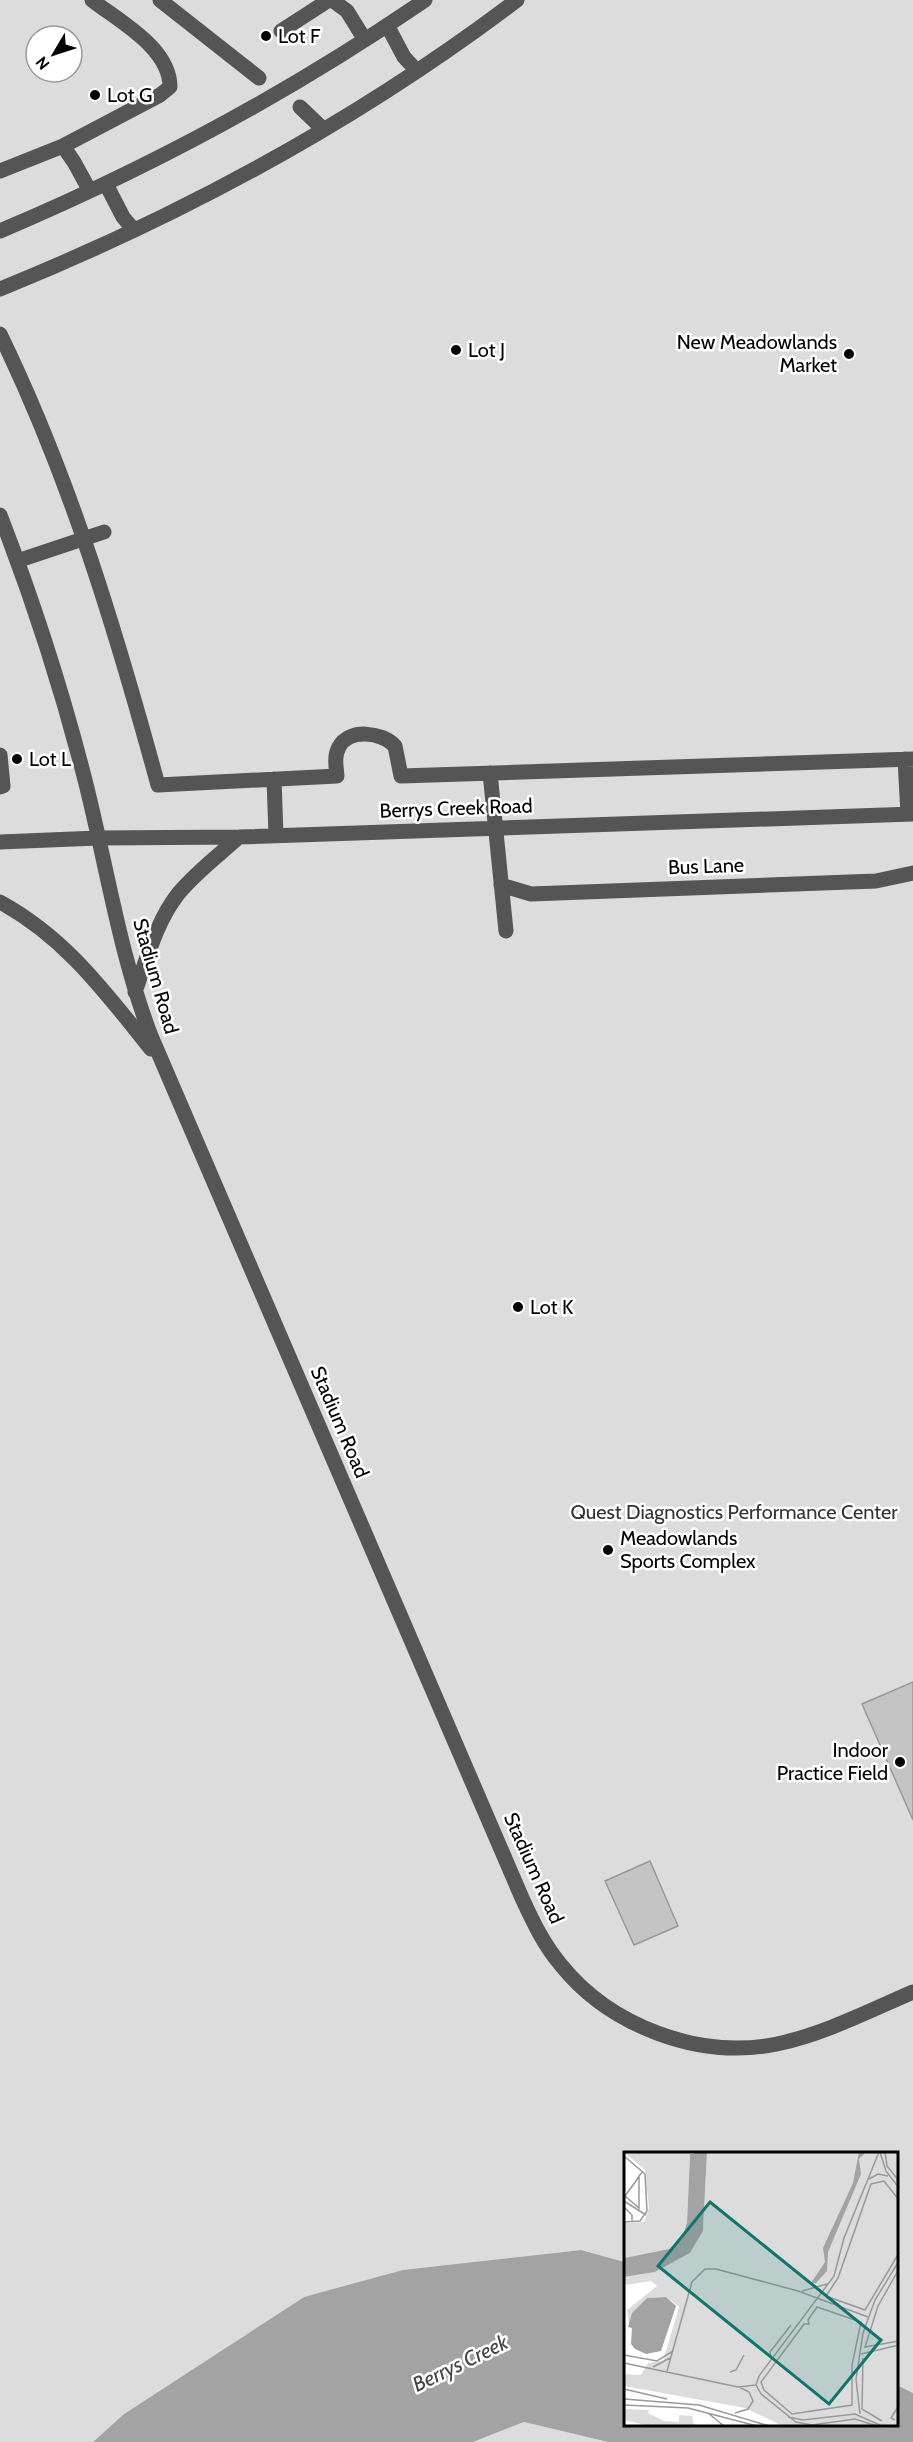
<svg xmlns="http://www.w3.org/2000/svg" width="913" height="2442" font-family="Cabin,sans-serif">
	<style>
		.green { fill: #dcdcdc; fill-rule: evenodd }
		.water { fill: #a3a3a3 }
		.building { fill: #c4c4c4; stroke: #999; stroke-width: 1.5 }
		.lines { fill: none; stroke-linecap: round; stroke-linejoin: round }
		.minor { stroke: #555; stroke-width: 15 }
		.poi-dot { fill: #000; stroke: #fff; stroke-width: 2 }
		.labels { text-anchor: middle; dominant-baseline: central; stroke-width: 5; stroke-linejoin: round; paint-order: stroke }
		.poi-label { font-size: 20px; fill: #000; stroke: #fff; text-anchor: start }
		.street-label { font-size: 20px; fill: #000; stroke: #fff }
		.park-label { font-size: 20px; fill: #333; stroke: #fff }
		.water-label { font-size: 21px; font-style: italic; fill: #444; stroke: #fff }
		.inset-road { fill: none; stroke: #999; stroke-width: 1.5 }
		.view { fill: #0f766e; fill-opacity: 0.15; stroke: #0f766e; stroke-width: 3 }
		.inset-edge { fill: none; stroke: #000; stroke-width: 3 }
	</style>
	<rect width="100%" height="100%" fill="#fff"/>
	<path class="green" d="M0,0H913V2393L897,2385L896,2154H625V2262L581,2250L504,2259L304,2297L124,2414L93,2442H0ZM36,36H72V72H36Z
		M524,2422L608,2442H473Z"/>
	<path class="water" d="M581,2250L625,2262V2426H896L897,2385L913,2393V2442H608L524,2422L473,2442H93L124,2414L304,2297L403,2270Z"/>
	<path class="building" d="M913,1682V1820L862,1704Z
		M650,1861L678,1926L634,1945L605,1881Z"/>
	<g class="lines">
		<path class="minor" d="M160,0L259,78
			M332,0L347,11L365,40
			M387,25L404,57L417,71
			M281,31L329,0
			M300,107L323,129
			M63,146L74,162L90,191
			M0,171L63,146L160,95L170,87C170,48 120,22 92,0
			M106,184L123,217L134,230
			M0,231C149,168 291,92 425,0
			M0,289C183,215 360,119 517,0
			M0,334C70,478 116,631 158,785L337,776C336,766 334,756 339,747C349,728 382,732 395,746L401,776L913,759
			M0,515C34,603 63,693 86,784C107,868 120,955 151,1036L522,1898C533,1922 544,1945 561,1965C610,2026 699,2060 777,2044C824,2034 869,2011 913,1992
			M17,561L104,532
			M0,755L3,786L0,787
			M905,759L908,814
			M490,773L506,931
			M274,779L276,835
			M0,842L98,838L239,837L913,814
			M501,885L531,894L876,881L913,873
			M0,902C66,938 105,992 151,1049
			M135,992C147,959 156,922 178,894C195,873 219,855 239,837"/>
	</g>
	<g class="poi-dot">
		<circle cx="266" cy="36" r="6"/>
		<circle cx="95" cy="95" r="6"/>
		<circle cx="456" cy="350" r="6"/>
		<circle cx="849" cy="354" r="6"/>
		<circle cx="17" cy="759" r="6"/>
		<circle cx="518" cy="1307" r="6"/>
		<circle cx="608" cy="1550" r="6"/>
		<circle cx="900" cy="1762" r="6"/>
	</g>
	<g class="labels">
		<g class="poi-label">
			<text x="278" y="36">Lot F</text>
			<text x="107" y="95">Lot G</text>
			<text x="837" y="342" text-anchor="end">New Meadowlands<tspan x="837" dy="23">Market</tspan></text>
			<text x="468" y="350">Lot J</text>
			<text x="29" y="759">Lot L</text>
			<text x="530" y="1307">Lot K</text>
			<text x="620" y="1538">Meadowlands<tspan x="620" dy="23">Sports Complex</tspan></text>
			<text x="888" y="1750" text-anchor="end">Indoor<tspan x="888" dy="23">Practice Field</tspan></text>
		</g>
		<g class="street-label">
			<text transform="translate(456 808) rotate(-2)">Berrys Creek Road</text>
			<text transform="translate(706 866) rotate(-2)">Bus Lane</text>
			<text transform="translate(156 976) rotate(74)">Stadium Road</text>
			<text transform="translate(340 1422) rotate(67)">Stadium Road</text>
			<text transform="translate(534 1868) rotate(66)">Stadium Road</text>
		</g>
		<g class="park-label">
			<text x="734" y="1512">Quest Diagnostics Performance Center</text>
		</g>
		<g class="water-label">
			<text transform="translate(460 2363) rotate(-26)">Berrys Creek</text>
		</g>
	</g>
	<g transform="translate(624 2152)">
		<rect width="274" height="274" fill="#fff"/>
		<path d="M0,0H66L63,70L58,87L45,97L0,106V71L20,70L25,56L21,18ZM83,0H274V274H159L121,256L0,234V222L17,223L24,211L39,209L55,155L42,145L23,146L5,172L3,158L33,134L27,129L2,133L0,125L31,120L66,101L79,79ZM0,257L25,258L24,261L40,269L55,270V263L68,264L70,274H26L0,268Z" fill="#dcdcdc"/>
		<path d="M83,0L79,79L66,101L31,120L0,125V106L45,97L58,87L63,70L66,2ZM235,0H242L235,7L237,22L204,100L203,119L192,131H187L201,110L199,96L229,31ZM42,145L52,154L37,199L22,202L11,197L7,192L8,176L4,175L8,161L23,146Z" fill="#a3a3a3"/>
		<path class="inset-road" d="M256,0L262,19L275,36M261,0L263,14L275,29M0,4L21,22L23,59L16,69L0,70M15,24V56L1,44L12,29L15,24L19,19M245,27L254,22L264,24M275,48L260,29L247,32L214,126L202,144L241,158L275,101M0,49L22,63M0,55L8,63V70M275,117L254,154L241,195L275,189M178,139L203,132M193,155L237,170L228,213V253L168,262L140,238L137,230L180,172H185L184,168ZM237,202L275,193M0,203L33,209L49,199M147,206L146,200L167,173M239,206L238,257L258,269M0,211L114,235L132,233M29,215L46,206M43,219L68,130L81,117H92L174,139L244,165M106,220L112,218L120,203M132,233L135,224L210,124L220,86L255,0M132,233L137,242L172,270L188,273L231,267L253,274M0,237L43,247M0,247L75,253L145,274M0,253L64,256L133,274M84,261L100,274M111,261L124,257L129,249L125,240L115,235M236,262L232,227L239,181L251,148L275,109M164,265L179,268L231,262L258,274M271,268L267,266L275,253"/>
		<path class="view" d="M86,50L257,188L205,252L34,114Z"/>
		<rect width="274" height="274" class="inset-edge"/>
	</g>
	<g transform="translate(54 54) rotate(231)"><circle r="28" fill="#ffffff" stroke="#999999" stroke-width="1.5"/>
	<path d="M0-4.5L10 22L0 15L-10 22Z" fill="#000000"/>
	<text y="-9" font-size="16" font-weight="bold" text-anchor="middle" fill="#000000">N</text>
	</g>
</svg>
